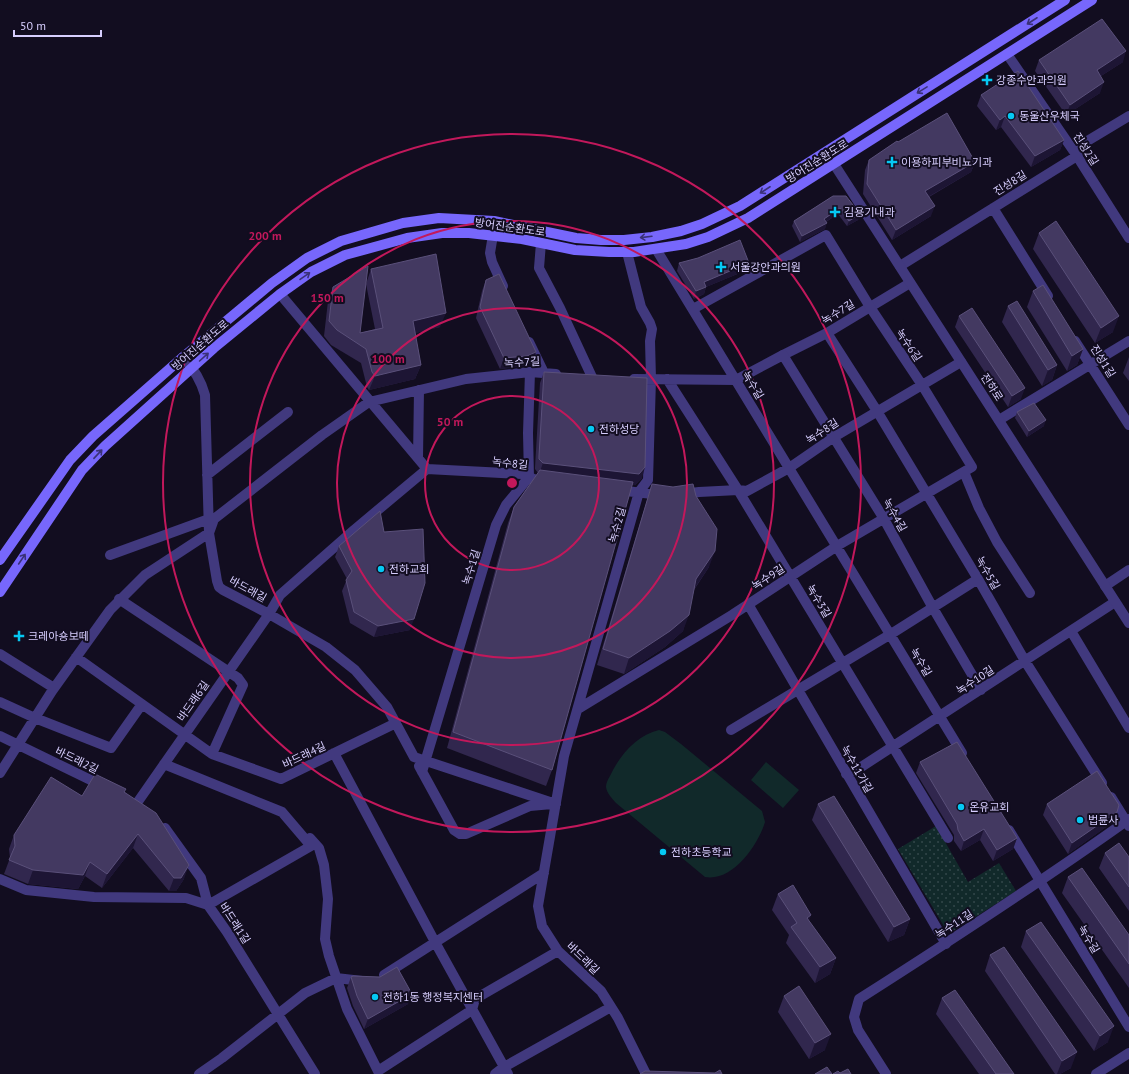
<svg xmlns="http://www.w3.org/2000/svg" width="1129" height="1074" font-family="'PT Sans','Noto Sans KR',sans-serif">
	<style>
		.park { fill: url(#park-dots) }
		.pitch { fill: #11292a }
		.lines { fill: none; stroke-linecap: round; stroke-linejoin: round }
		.pedestrian { stroke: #41397e; stroke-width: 10 }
		.minor { stroke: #41397e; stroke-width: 10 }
		.tertiary { stroke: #41397e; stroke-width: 10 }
		.secondary { stroke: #7767fc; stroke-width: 10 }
		.wall { fill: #31274e }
		.shaded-wall { fill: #1d1534 }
		.building { fill: #433961; stroke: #5a507a }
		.oneway { stroke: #3a3178 }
		.ring { fill: none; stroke: #c2185b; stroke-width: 2 }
		.poi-dot { fill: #05c8f3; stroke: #120d20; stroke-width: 1.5 }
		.labels { text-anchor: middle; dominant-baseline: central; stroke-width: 4; stroke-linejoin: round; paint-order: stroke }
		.poi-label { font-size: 11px; fill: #d7cefe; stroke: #120d20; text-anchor: start }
		.street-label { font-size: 11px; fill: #d7cefe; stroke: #120d20 }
		.centre { fill: #c2185b; stroke: #120d20; stroke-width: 2 }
		.ring-label { font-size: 12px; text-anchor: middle; font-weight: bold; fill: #c2185b; stroke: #120d20; stroke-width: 4; stroke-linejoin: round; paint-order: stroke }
	</style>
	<defs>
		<pattern id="park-dots" width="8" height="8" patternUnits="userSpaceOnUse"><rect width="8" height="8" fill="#11292a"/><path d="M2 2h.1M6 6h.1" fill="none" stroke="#33474a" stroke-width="1.8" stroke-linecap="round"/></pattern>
	</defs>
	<rect width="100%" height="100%" fill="#120d20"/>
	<path class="park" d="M936,826L968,882L999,863L1016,891L955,930L945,928L898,849Z"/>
	<path class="pitch" d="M659,730L665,732L681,744L762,811L765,822C758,845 733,882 705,877L616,803C612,798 607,794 606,787C606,783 608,779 610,776C619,756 637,735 659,730Z
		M766,762L799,790L783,808L751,780Z"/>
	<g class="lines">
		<path class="pedestrian" d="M783,355L827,333L910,283"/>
		<path class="minor" d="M1007,54L1077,156L1129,238
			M993,208L1048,296
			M493,235L490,253L492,262L503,286
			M541,243L539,268L560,308L592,377
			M656,249L962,753
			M627,252L641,307L650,323L652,329L650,341L651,379L648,480L639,492L564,756L538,906L542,926L558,951L601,991L618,1018L646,1074
			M900,266L1077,156L1084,143L1129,116
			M280,294L427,469
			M827,333L877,411L978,579L1025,661L1102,783
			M1075,341L1129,425
			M529,342L544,373
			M183,357C194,369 201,380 205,395L209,533L217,581L219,587L223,590L269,614L326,647L355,670L387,707L414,757L556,804
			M634,379L736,380L783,355L884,519L933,608L981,690
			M667,379L738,490L948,838
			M999,420L1129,341
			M418,458L419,390
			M964,472L979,508L997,542L1030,593
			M207,475L288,412
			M617,490L661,495
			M683,494L699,492L738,490L747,491L789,468L834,437L961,362
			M110,555L209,519
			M1105,586L1129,570
			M119,599L229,672L238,678L243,685L212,754
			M748,604L946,944
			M1071,631L1129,728
			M0,654L54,688
			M76,657L212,754L281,779L396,723
			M0,702L35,718L111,748L142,704
			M578,709L732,615L837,546L972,467L922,385L870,307L826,235L693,309
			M731,730L891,634L978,579
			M0,736L103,786
			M334,753L435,942L508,1074
			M164,764L282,812L311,846L208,905L201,878L165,828
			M419,766L454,830L460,834H466L530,806L552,804
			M422,772L496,525L506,505L529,477L528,433L530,372
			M0,773L52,691L110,610L145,575L209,533L214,519L322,435L369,402L466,379L530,372L556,374
			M846,774L855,771L1115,602
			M1111,797L1129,826
			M137,803L269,614L280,595L354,530L427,469L522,474L539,481H546
			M1009,830L1129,1027
			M310,838L319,848L324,865L328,899L325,939L329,956L347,1009L378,1071L472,1010
			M0,879L26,890L94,897L186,898L208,905L227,932L315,1074
			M384,975L544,873
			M472,1010L475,999L558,951
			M199,1074L222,1058L305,993L336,978L362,981
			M495,1074L504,1067L611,1007
			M1096,1074L1129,1053"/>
		<path class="tertiary" d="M834,164L1129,623
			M886,1074L858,1030L854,1017L859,999C950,941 1041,882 1129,819"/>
		<path class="secondary" d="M0,560L70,460L93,436L183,357L272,283L307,258L341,241L403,223L439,218L494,221L576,238L601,240H624L652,237L681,231L702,224L740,206L1065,0
			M0,592L82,470L105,446L214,348L280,294L311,272L345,255L407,238L442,233H469L522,239L575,250L609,252H634L686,244L708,237L748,218L1092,0"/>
	</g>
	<path class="wall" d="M1039,60L1123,62L1101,76L1100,93L1066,115L1035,71Z
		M981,95L1064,140L1060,150L1031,167L1001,127L996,130L977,106Z
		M898,142L975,162L971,172L929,197L931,216L892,240L863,194L865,170L869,160Z
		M833,196L860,214L858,220L847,226L838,214L826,222L825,229L800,242L792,226L794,221Z
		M1039,233L1113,332L1095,343L1033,249Z
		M679,263H749L747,270L706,287L704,294L694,299L677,271Z
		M371,269L440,327L415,333L421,365L415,379L369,390L367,387L361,363L331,345L324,336L328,301L333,287L360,333L375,329L366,284Z
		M486,280L536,352L532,363L523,366L500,369L476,318L482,291Z
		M1033,291L1083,349L1077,365L1067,371L1027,307Z
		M1008,306L1057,365L1052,380L1042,386L1002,322Z
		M959,316L1021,399L1008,407L955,327Z
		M1129,357V381L1123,373Z
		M544,372L642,478L635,485L632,484L552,770L546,786L447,748L508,523L514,507L538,473L535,469V467L540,383Z
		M1017,412L1044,426L1027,437L1015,418Z
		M652,484L696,496L709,567L694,590L683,631L665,647L624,674L597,665L647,500Z
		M384,532L410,630L374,637L350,623L342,591L347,579L335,557L339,546Z
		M920,762L1017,838L1013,849L993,861L980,840L961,851L954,841V835L916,773Z
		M125,792L184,879L176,891H169L133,848L102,888L85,876L78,889L28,884L4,874L10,858L9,849L14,835L82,796Z
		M818,804L910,919L904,935L888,942L812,820Z
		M1047,804L1117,812L1113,822L1068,854L1043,815Z
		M1105,853L1129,857V911L1099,868Z
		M1068,877L1129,935V988L1062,893Z
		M778,894L809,921L836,958L830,974L815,983L786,943L789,935L772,910Z
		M1026,931L1108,1042L1094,1051L1021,947Z
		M990,955L1071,1068L1060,1074H1055L985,971Z
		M351,977L408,1004L364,1029L353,1006L347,988Z
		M784,996L825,1050L809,1059L778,1012Z
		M942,998L1014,1074H979L936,1014Z"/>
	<path class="shaded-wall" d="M1126,51L1123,62L1093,81L1097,70Z
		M1104,82L1100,93L1066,115L1070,105Z
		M1005,116L1001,127L996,130L1000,120Z
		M1064,140L1060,150L1031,167L1035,156Z
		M975,162L971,172L921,201L925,191Z
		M935,206L931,216L892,240L896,230Z
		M840,208L838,214L822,224L824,219Z
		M860,214L858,220L847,226L849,221Z
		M827,223L825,229L800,242L802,236Z
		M749,263L747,270L706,287L704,294L694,299L696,291L704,282Z
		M446,313L440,327L408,335L413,321Z
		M1119,316L1113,332L1095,343L1101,328Z
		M1083,349L1077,365L1067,371L1072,356Z
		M536,352L532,363L523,366L500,369L504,358Z
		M421,365L415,379L369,390L375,376Z
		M1057,365L1052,380L1042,386L1048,370Z
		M1025,388L1021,399L1008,407L1012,396Z
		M1046,420L1044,426L1027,437L1029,431Z
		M543,463L645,467L642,478L635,485L539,474Z
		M715,551L709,567L690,595L696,579Z
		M689,615L683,631L665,647L624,674L629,658Z
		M414,619L410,630L374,637L378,626Z
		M1117,812L1113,822L1068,854L1072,843Z
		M984,829L980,840L961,851L964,841Z
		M138,834L133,848L102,888L107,874Z
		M1017,838L1013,849L993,861L997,850Z
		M90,862L85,876L78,889L28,884L33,870Z
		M189,865L184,879L176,891H169L174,878Z
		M811,915L806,931L807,918Z
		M910,919L904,935L888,942L894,927Z
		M836,958L830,974L815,983L820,967Z
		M412,994L408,1004L364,1029L368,1019Z
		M1114,1026L1108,1042L1094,1051L1100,1036Z
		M831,1034L825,1050L809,1059L815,1043Z
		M1077,1052L1071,1068L1060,1074H1057L1062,1061Z"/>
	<path class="building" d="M1102,19L1126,51L1097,70L1104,82L1070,105L1039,60Z
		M1018,71L1064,140L1035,156L1005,116L1000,120L981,95Z
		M947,113L975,162L925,191L935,206L896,230L867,184L869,160L897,141L898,142Z
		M833,196H846L860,214L849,221L840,208L824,219L827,223L802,236L794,221Z
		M1056,221L1119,316L1101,328L1039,233Z
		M740,240L749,263L704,282L706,287L696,291L679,263L698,258Z
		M436,254L446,313L413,321L421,365L375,376L372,372L366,349L337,330L329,321L333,287L368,266L360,333L383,328L371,269Z
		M499,274L536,352L527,356L504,358L480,307L486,280Z
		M1043,285L1083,349L1072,356L1033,291Z
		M1017,301L1057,365L1048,370L1008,306Z
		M972,308L1025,388L1012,396L959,316Z
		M544,372L647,378L645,467L639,474L543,463L539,459V456Z
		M1034,403L1046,420L1029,431L1017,412Z
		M540,470L633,482L552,770L453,732L514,507Z
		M652,484L673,487L693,484L696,496L717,529L715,551L696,579L689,615L670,631L629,658L603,649Z
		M380,511L384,532L423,529L425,583L414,619L378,626L354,612L346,580L352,571L339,546Z
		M957,742L1017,838L997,850L984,829L964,841L958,830L957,824L920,762Z
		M1097,771L1119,805L1117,812L1072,843L1047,804Z
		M95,774L126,789L124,792L156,813L189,865L181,878H174L138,834L107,874L90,862L83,875L33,870L9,860L15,846L14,835L51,777L82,796Z
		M834,796L910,919L894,927L818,804Z
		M1119,843L1129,857V887L1105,853Z
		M1082,868L1129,935V964L1068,877Z
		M793,885L811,915L807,918L836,958L820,967L791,927L797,923L778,894Z
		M1041,922L1114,1026L1100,1036L1026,931Z
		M1004,947L1077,1052L1062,1061L990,955Z
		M397,967L412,994L368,1019L357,996L351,977L353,976L380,977Z
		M799,986L831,1034L815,1043L784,996Z
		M955,990L1014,1074H996L942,998Z
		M827,1067L832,1074H815Z
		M848,1069L851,1074H833L838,1071L840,1073Z
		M720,1070L722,1074H640L645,1071L715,1073Z"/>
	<defs><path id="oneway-shaft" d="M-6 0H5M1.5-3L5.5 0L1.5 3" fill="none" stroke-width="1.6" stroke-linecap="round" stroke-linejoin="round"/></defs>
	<g class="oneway">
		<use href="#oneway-shaft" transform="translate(1032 21) rotate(147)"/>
		<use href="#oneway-shaft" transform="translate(922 90) rotate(148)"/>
		<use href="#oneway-shaft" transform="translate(765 190) rotate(147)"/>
		<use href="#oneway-shaft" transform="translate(646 237) rotate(173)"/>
		<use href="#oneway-shaft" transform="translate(305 276) rotate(-35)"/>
		<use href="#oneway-shaft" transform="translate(204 357) rotate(-42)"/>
		<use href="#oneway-shaft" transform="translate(98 454) rotate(-47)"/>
		<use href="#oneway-shaft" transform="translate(22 559) rotate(-56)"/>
	</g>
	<g class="ring">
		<circle cx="512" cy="483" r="87"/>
		<circle cx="512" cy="483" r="175"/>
		<circle cx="512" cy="483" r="262"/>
		<circle cx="512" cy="483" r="349"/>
	</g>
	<g class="poi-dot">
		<path d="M985 74h4v4h4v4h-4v4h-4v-4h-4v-4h4z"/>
		<circle cx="1011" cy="116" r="4"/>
		<path d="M890 156h4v4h4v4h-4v4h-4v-4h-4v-4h4z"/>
		<path d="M833 206h4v4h4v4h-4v4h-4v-4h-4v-4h4z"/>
		<path d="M719 261h4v4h4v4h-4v4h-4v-4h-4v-4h4z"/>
		<circle cx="591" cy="429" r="4"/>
		<circle cx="381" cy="569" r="4"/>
		<path d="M17 630h4v4h4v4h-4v4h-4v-4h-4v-4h4z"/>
		<circle cx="961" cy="807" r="4"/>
		<circle cx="1080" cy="820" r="4"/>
		<circle cx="663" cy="852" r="4"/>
		<circle cx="375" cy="997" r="4"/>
	</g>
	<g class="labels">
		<g class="poi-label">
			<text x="996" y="80">강종수안과의원</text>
			<text x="1019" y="116">동울산우체국</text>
			<text x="901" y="162">이용하피부비뇨기과</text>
			<text x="844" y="212">김용기내과</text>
			<text x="730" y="267">서울강안과의원</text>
			<text x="599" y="429">전하성당</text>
			<text x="389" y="569">전하교회</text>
			<text x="28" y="636">크레아숑보떼</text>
			<text x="969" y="807">온유교회</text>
			<text x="1088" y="820">법륜사</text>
			<text x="671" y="852">전하초등학교</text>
			<text x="383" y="997">전하1동 행정복지센터</text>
		</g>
		<g class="street-label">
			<text transform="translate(1086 149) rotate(57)">진성2길</text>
			<text transform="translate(817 161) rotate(-32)">방어진순환도로</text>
			<text transform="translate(1010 183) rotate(-32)">진성8길</text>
			<text transform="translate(510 227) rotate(8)">방어진순환도로</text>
			<text transform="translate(838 312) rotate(-31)">녹수7길</text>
			<text transform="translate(200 345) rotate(-41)">방어진순환도로</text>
			<text transform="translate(909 345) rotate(56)">녹수6길</text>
			<text transform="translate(1103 361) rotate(58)">진성1길</text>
			<text transform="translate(522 362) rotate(-3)">녹수7길</text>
			<text transform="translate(753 385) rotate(59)">녹수길</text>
			<text transform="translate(992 387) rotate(57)">전하로</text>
			<text transform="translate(822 431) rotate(-33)">녹수8길</text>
			<text transform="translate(510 463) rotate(7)">녹수8길</text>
			<text transform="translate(895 515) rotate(60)">녹수4길</text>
			<text transform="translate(617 525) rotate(-74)">녹수2길</text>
			<text transform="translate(471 567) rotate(-73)">녹수1길</text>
			<text transform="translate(988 573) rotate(60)">녹수5길</text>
			<text transform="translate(768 577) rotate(-33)">녹수9길</text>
			<text transform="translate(248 589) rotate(29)">바드래길</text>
			<text transform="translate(819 601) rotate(59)">녹수3길</text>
			<text transform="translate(921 662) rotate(59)">녹수길</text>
			<text transform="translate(975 680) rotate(-33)">녹수10길</text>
			<text transform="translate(193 701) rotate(-55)">바드래6길</text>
			<text transform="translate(304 755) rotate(-25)">바드래4길</text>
			<text transform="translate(77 760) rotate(26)">바드래2길</text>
			<text transform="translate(857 769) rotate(60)">녹수11가길</text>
			<text transform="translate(235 923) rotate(57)">바드래1길</text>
			<text transform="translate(954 924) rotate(-33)">녹수11길</text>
			<text transform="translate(1089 939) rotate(59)">녹수길</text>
			<text transform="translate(583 958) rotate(44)">바드래길</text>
		</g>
	</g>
	<circle cx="512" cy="483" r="6" class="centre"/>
	<g class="ring-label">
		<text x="265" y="240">200 m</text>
		<text x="327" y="302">150 m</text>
		<text x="388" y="363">100 m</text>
		<text x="450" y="426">50 m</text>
	</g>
	<path d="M14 30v6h87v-6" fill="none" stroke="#d7cefe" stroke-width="2"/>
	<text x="20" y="30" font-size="12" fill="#d7cefe" stroke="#120d20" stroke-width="3" paint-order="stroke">50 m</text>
</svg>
